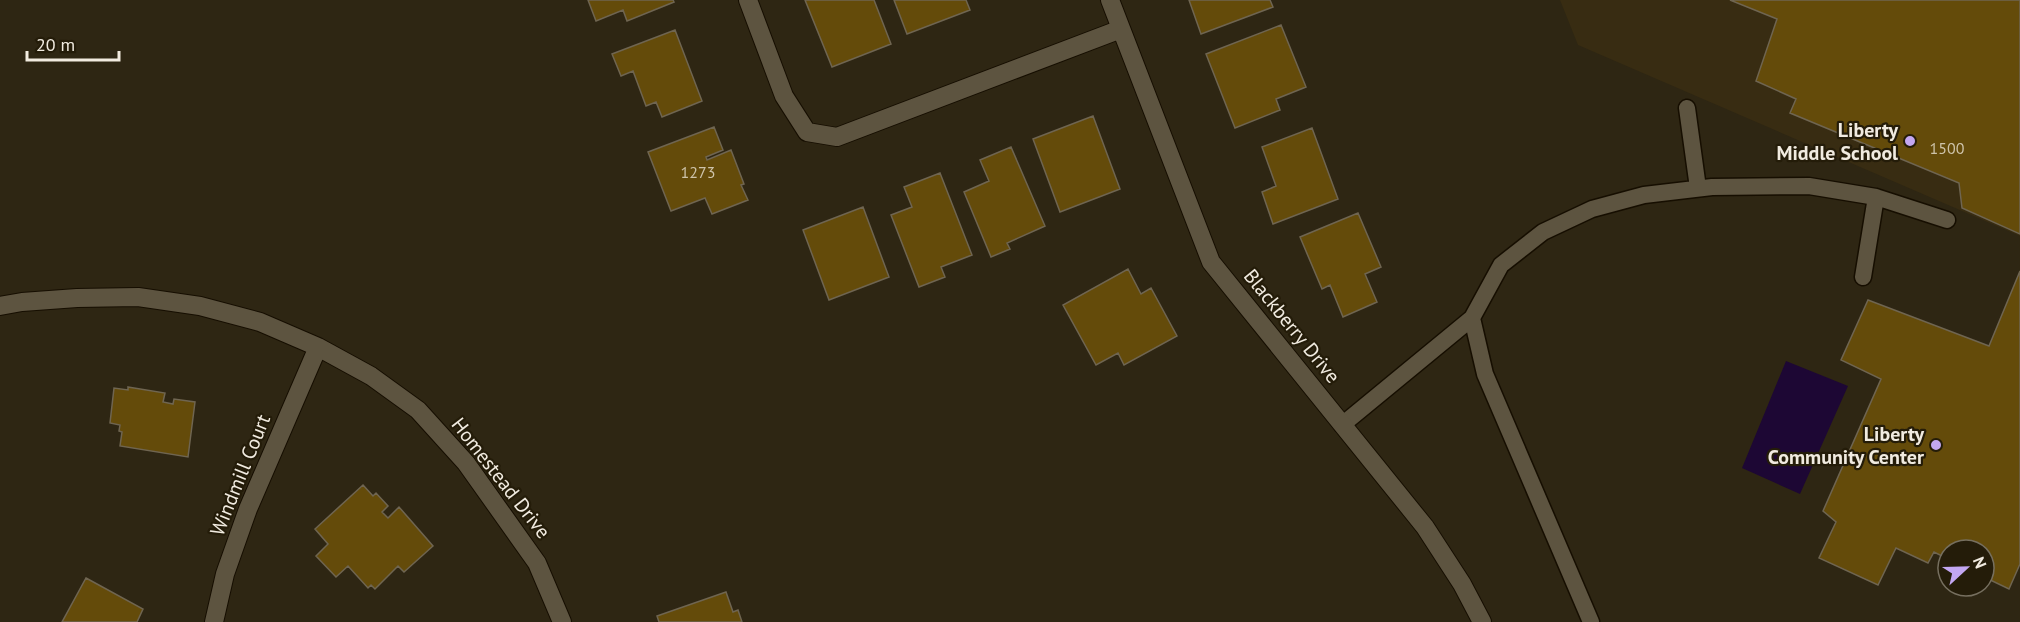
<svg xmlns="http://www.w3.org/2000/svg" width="2020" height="622" font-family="'PT Sans',sans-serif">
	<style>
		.built { fill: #382c12 }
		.water { fill: #1d0734 }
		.building { fill: #644b0a; stroke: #6f6551; stroke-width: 1.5 }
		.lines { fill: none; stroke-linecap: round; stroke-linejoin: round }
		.lane-casing { stroke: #160e00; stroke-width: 19 }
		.street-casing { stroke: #160e00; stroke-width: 20 }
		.lane { stroke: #5d5440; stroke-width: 16 }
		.street { stroke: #5d5440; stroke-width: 18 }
		.poi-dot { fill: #c3a7f2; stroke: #241c09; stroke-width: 2 }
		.labels { text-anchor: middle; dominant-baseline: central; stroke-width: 4.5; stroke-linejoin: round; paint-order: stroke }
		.number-label { font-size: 16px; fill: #cec3aa }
		.poi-label { font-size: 20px; font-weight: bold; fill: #f1ebe0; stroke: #241c09; text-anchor: end }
		.street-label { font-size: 20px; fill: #f1ebe0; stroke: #241c09 }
	</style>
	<rect width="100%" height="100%" fill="#2e2613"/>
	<path class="built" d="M1560,0H2020V236L1578,45Z"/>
	<path class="water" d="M1786,361L1848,386L1800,494L1742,468Z"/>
	<path class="building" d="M588,0H673L674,2L627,21L623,10L596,21Z
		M805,0H874L891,44L832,67Z
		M894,0H966L970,10L907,34Z
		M1189,0H1270L1273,7L1201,34Z
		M1730,0H2020V234L1962,208L1959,183L1790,113L1796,99L1756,81L1777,19Z
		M1281,25L1306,87L1276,99L1280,110L1235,128L1206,54Z
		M675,30L702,101L662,117L656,102L646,106L633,71L621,76L612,54Z
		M1093,116L1120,189L1060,212L1033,139Z
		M714,127L723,150L706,157L707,160L731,150L744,184L741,185L748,200L712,214L705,198L671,211L648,152Z
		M1312,128L1338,199L1273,224L1262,192L1276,186L1262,147Z
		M1011,147L1045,226L1007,243L1010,249L991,257L964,192L989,181L980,160Z
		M940,173L972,255L941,267L945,277L919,287L891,215L912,207L904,187Z
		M863,207L889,277L829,300L803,230Z
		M1358,213L1381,267L1365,274L1377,302L1343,317L1330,285L1322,289L1300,237Z
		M1128,269L1141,294L1151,288L1177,336L1124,365L1118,353L1096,365L1063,305Z
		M2020,271V564L2009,589L1984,577V550H1948V559L1934,552L1928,563L1896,548L1878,585L1819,558L1836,522L1823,511L1881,379L1841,360L1868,300L1989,346Z
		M128,387L165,393L163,402L173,404L174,399L195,402L188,457L120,446L122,432L119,431L120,425L110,423L114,388L128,390Z
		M363,485L373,496L376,493L388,506L382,512L388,518L399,507L433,546L404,572L398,566L375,589L371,585L368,588L348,566L336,577L316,556L328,544L315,529Z
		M86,578L143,609L137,622H62Z
		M726,592L733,612L738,610L742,622H659L657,616Z"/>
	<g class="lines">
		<defs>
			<path id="lane" d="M1687,108L1698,188
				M1863,277L1876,197
				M1472,318L1485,374L1591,622
				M1342,425L1472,318L1501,265L1543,232L1592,209L1644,195L1712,187L1809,186L1876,197L1947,220"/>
			<path id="street" d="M748,0L784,96L807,132L837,137L1121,29
				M1110,0L1211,262L1425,527L1462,584L1482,622
				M0,306L22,302L77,298L138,297L200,306L260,322L318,347L371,376L418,410L466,463L537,563L562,622
				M214,622L225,574L248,509L318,347"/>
		</defs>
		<use href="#lane" class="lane-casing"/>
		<use href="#street" class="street-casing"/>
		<use href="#lane" class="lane"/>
		<use href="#street" class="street"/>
	</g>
	<g class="poi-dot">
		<circle cx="1910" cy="141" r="6"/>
		<circle cx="1936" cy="445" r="6"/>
	</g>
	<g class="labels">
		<g class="number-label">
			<text x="1947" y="148">1500</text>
			<text x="698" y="172">1273</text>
		</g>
		<g class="poi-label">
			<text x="1898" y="130">Liberty<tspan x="1898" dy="23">Middle School</tspan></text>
			<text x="1924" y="434">Liberty<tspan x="1924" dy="23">Community Center</tspan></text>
		</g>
		<g class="street-label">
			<text transform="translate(1292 326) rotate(51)">Blackberry Drive</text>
			<text transform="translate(240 475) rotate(-68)">Windmill Court</text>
			<text transform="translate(501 478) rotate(52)">Homestead Drive</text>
		</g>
	</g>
	<g transform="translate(1966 568) rotate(68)"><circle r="28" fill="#241c09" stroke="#766f5f" stroke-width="1.5"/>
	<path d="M0-4.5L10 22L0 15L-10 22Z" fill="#c3a7f2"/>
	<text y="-9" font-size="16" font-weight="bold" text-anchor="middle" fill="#f1ebe0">N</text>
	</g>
	<path d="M27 51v9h92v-9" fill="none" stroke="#f1ebe0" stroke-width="3"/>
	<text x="36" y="51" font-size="18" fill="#f1ebe0" stroke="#241c09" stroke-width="4.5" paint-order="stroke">20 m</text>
</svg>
